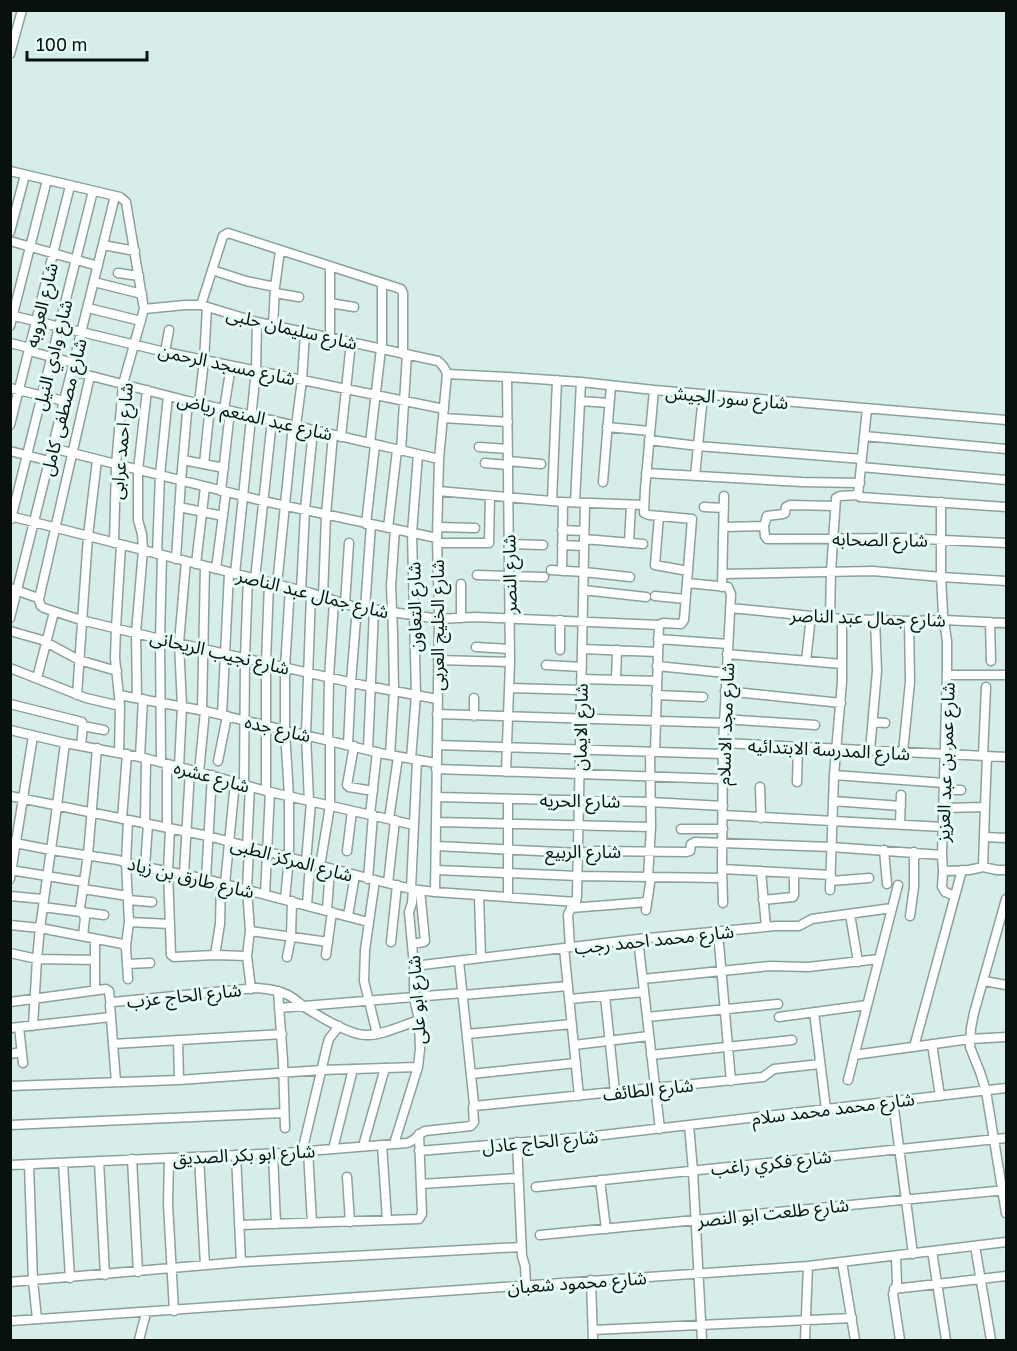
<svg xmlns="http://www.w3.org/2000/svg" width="1017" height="1351" font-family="'Golos Text','Noto Sans Arabic',sans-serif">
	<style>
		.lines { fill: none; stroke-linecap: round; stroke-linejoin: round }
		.minor-casing { stroke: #8ca09c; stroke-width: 11 }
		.minor { stroke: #fff; stroke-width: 8 }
		.labels { text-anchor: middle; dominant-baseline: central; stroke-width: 6; stroke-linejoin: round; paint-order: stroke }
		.street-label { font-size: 18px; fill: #09110f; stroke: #e4fbf6 }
	</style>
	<rect width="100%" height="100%" fill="#d7ede9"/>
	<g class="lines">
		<defs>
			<path id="minor" d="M10,54L22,10
				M10,171L120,197L126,202L144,309L123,384L116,465L114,543
				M10,232L25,175
				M10,241L98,266
				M103,245L135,251
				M212,270L246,281L275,287
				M118,273L139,276
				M94,282L142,294
				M382,284V349
				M275,293L299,297
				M330,303L354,307
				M201,305L223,236L228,233L401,289L403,293V354
				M88,308L141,321
				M144,309L185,305H201L257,322L438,361C443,365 445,368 447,374L439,459L437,538L439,619L435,892
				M10,315L165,352L444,409
				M273,325L275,287L280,251
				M10,326L47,180
				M330,338V267
				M10,343L30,348
				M29,351L74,363
				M165,352L169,330
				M72,371L188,401L439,459
				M447,374L507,377L581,382L654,390L1006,420
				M10,388L64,401
				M580,401L609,403
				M199,403L204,361L207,307
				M224,409L231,366
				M443,418L508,422
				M10,425L70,186
				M296,426L302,380L305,333
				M607,427L650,431
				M864,436L1006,449
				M341,437L351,342
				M649,440L698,446L862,459
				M370,443L381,349
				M479,447L508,449
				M52,448L263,501L437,538
				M10,451L49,461
				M401,451L407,354
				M183,460L224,468
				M508,461L541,464
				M485,463L508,465
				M204,464L210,406
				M861,467L1006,480
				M646,473L802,482L860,483
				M695,476L703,395
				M603,482L611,386
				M221,491L230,411
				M438,491L563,502L644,505
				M858,495L860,497L1006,507
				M552,501L557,380
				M575,502L581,382
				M941,502V577L943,614L947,641V669L942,855L943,871L942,887L945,892L955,896
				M179,507L223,516
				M704,507L724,508
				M10,516L311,593L352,606L439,619L475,617L659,625L663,623L681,624L684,620L692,519L649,515L644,513L645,489L654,390
				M659,516L655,565L688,571
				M11,519L93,191
				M366,524L375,445
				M764,526L765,536L767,539L903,538L1006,543
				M437,527L475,528
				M724,527L764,526L767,516L783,514L785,513L786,507L790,505L835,506
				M388,528L397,450
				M562,530L584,531
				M584,539L643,544
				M437,543H489L490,496
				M629,543L631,505
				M509,544L543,545
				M562,545L584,546
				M157,554L160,475L168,396
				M176,559L181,481L188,401
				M196,564L205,487
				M216,569L226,492
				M551,570L584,572L630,577
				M562,571L563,502
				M235,574L256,370L257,322
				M723,574L873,571L941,577L1006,581
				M477,575L544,577
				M255,579L272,420
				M687,583L728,587L731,594L723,743L722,869L723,903
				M461,584V618
				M277,585L293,425
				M722,587L724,496
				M10,588L38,598L41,606L44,608L81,620L160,639L362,685L437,699
				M583,590L646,597
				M301,591L305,510L313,430
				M655,596L685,599
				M323,597L326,515L333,435
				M39,599L90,376
				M345,604L349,543
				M365,608L371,525
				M730,608L842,619L909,621L944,620L1006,623
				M10,618L115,196
				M830,618L831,571L836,498L840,496L858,495L867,409
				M990,622L991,661
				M10,631L42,640L79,660L117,671
				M658,639L728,644
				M476,647L510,649
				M582,649L658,652
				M560,650V620
				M727,654L842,664
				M438,660L510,662
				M806,661L811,616
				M546,665L582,667
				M657,666L726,673
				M10,668L86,698L120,706
				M947,675H1006
				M37,678L54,612
				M581,679L657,681
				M616,680L617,650
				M509,688L581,690
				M725,691L841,703
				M77,695L88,536L97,460
				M119,695L205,711L384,754L436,763
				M656,695L703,697
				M137,698L136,633L143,550L142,534L138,520V470L147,390
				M474,698V716
				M10,704L82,722L83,725L81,746
				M202,710L205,566
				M437,714L724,723
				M222,715L229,573
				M724,719L815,725
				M873,722L885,723
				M83,726L104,730
				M10,730L65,743L140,757L199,772L266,791L414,825
				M328,740L329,677L334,601
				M723,743L1006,757
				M348,745L351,682L357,607
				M437,745L723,754
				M354,746L347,785L349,787L373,791
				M368,750L374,610
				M870,750L877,671L875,619
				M655,752L659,625
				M903,752L910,682L909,621
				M119,753L120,706L115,658L116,628L121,545
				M390,755L394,691L393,633L391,586L395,529
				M983,756L986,687
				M140,757L143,699
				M411,759L416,695L412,533L418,455
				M218,761L227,716
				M161,762L160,639L162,555
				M167,764V828
				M179,767L182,706L179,643L186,561
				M436,769L723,779
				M199,772L205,711
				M506,772L510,662L507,377
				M834,775L944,783
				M797,782L798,747
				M244,785L245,658L248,577
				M760,787L761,818
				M944,790H961
				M266,791V663L269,583
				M10,796L208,836L375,880L411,889L435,892L576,902
				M437,797L650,802L723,806
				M309,801L306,735L311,593
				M833,801L901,806
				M944,808L985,807L987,756
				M370,815L377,752
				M723,815L943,827
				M122,819L127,754
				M389,819L398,757
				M437,822L651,827
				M145,824L146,759
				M900,825L901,795
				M170,829L168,871L171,955L174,957L215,955L247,956
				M681,829H723
				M984,837L1006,838
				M10,842L51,850L118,860L130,864L206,879L368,922
				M437,846L578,853L597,851L686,852L690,851L691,844L695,842L831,847L942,855
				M247,847L250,787
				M249,848L247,889L250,931L247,956L251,989
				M884,850L887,884
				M347,851L352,811
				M306,862L311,802
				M320,866L330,806V741
				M145,867L148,824
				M983,867L985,807
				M722,869L831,875
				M10,870L84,882
				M436,870L578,876L722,878
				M761,871L766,927
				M943,871L969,870L983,867L997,870H1006
				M184,874L190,770
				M648,877L651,827L650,752
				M10,879L33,736
				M206,879L212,775
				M368,879L373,815
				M375,880L365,950L364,981L377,1034
				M831,881L869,878
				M388,883L395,820
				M225,884L235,782
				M83,889L128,896
				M411,889L417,760
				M830,890L834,775L842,682V619
				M265,894L270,792
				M479,895L481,958
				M10,896L43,899
				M508,897V799
				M285,899L289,858V796L285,731V667L290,588
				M1006,899L974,1013L971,1028L970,1047L980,1072L986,1091L1006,1213
				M128,900L152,902
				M763,900L793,897L794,895V873
				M307,905L310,864
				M43,907L104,915
				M571,908L647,902
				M327,910L330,869
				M646,910L651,877
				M850,914L858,962
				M348,916L355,875
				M910,916L914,887V852
				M129,922L170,924
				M10,925L40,928L123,944L126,948L128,979
				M250,931L328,942
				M718,932L731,1081
				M83,936L85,918L80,908L88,855L97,748
				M638,939L660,1129
				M391,942L397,885
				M412,944L424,942L425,941L420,890
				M126,946L129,922L126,863L128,820
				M570,947L568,915C570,908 577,903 577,896L585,503
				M564,948L579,1096
				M10,953L37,959L95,960
				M215,955L220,924L221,883
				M326,955L332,912
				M287,957L291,937L292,901
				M127,964L150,963
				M414,966L638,939L776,926H799L812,919L819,918L892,908
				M643,979L770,966L808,967L879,959
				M984,981L1006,985
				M95,990V939
				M278,991L283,1061L285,1128
				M463,995L568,986
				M605,996L615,1092
				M570,999L644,992
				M10,1002L106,989L109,991L110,1000L113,1002L257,988C268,989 278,990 288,995C294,998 298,1002 303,1006C317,1015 349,1035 366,1035C381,1036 403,1025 419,1020
				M111,1002L110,1005L116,1082
				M279,1008L463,993
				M814,1012L826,1109
				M647,1017L778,1004
				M779,1017L867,1005
				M33,1026L37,959L40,928L55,821L65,743
				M19,1027L23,1063
				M10,1028L111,1017
				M467,1034L572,1024
				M178,1040L179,1080
				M113,1044L282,1034
				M932,1044L940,1096
				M574,1045L649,1036
				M914,1047L962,870
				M10,1054L21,1052
				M651,1055L792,1040
				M854,1055L970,1039L1006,1037
				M471,1074L576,1063
				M848,1080L898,885
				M10,1086L179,1080L321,1070L418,1067
				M893,1101L913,1254
				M474,1106L763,1077L774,1069L820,1064
				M10,1125L284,1113
				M689,1125L693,1171L702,1340
				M517,1142L522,1256L525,1266L526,1285
				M394,1144L418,1067L420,1049L419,1020L414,998V966L409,912L412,903L413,889
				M382,1145L387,1220
				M363,1146L385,1068
				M333,1149L353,1069
				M308,1151L312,1223
				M419,1151L586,1137L1006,1088
				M302,1152L327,1046L329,1039L339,1026
				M273,1154L276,1224
				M236,1155L241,1262
				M199,1157L205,1265
				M169,1158L168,1204L174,1311
				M132,1159L138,1272
				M99,1161L105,1275
				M63,1163L70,1278
				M29,1164L33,1281L37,1319
				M10,1165L284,1153L407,1143C415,1141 418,1134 425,1131L471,1126L474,1122L473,1108L474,1104L459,961
				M347,1177L350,1222
				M600,1180L606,1229
				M421,1184L518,1178
				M536,1187L1006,1138
				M239,1225L419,1219L422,1214L419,1134
				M540,1235L1006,1190
				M975,1246L991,1340
				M932,1251L946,1340
				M896,1256L897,1284L893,1294L900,1340
				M842,1262L855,1340
				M591,1280L593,1340
				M10,1282L241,1262L521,1247
				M894,1289L1006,1276
				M10,1321L808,1266L1006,1242
				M593,1330L852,1318
				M139,1340L146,1313
				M805,1340L808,1266"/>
		</defs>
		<use href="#minor" class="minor-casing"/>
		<use href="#minor" class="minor"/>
	</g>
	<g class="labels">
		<g class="street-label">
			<text transform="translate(41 305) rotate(-76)">شارع العروبه</text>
			<text transform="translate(292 328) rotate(13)">شارع سليمان حلبى</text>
			<text transform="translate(52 355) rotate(-76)">شارع وادي النيل</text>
			<text transform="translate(227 364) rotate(12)">شارع مسجد الرحمن</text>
			<text transform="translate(727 397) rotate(5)">شارع سور الجيش</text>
			<text transform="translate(63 407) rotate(-76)">شارع مصطفى كامل</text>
			<text transform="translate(255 416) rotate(13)">شارع عبد المنعم رياض</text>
			<text transform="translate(121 441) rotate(-85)">شارع احمد عرابى</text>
			<text transform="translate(880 539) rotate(1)">شارع الصحابه</text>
			<text transform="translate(509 574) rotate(-91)">شارع النصر</text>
			<text transform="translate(313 593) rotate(14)">شارع جمال عبد الناصر</text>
			<text transform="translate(414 607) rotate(-91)">شارع التعاون</text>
			<text transform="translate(868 617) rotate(2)">شارع جمال عبد الناصر</text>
			<text transform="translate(437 625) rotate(-90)">شارع الخليج العربى</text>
			<text transform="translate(220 652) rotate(13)">شارع نجيب الريحانى</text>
			<text transform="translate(725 724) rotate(-88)">شارع مجد الاسلام</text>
			<text transform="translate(580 727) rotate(-89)">شارع الايمان</text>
			<text transform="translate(278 728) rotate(13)">شارع جده</text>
			<text transform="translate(829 749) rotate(3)">شارع المدرسة الابتدائيه</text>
			<text transform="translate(945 762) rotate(-88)">شارع عمر بن عبد العزيز</text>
			<text transform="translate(212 776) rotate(15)">شارع عشره</text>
			<text transform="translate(580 800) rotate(1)">شارع الحريه</text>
			<text x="583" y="851">شارع الربيع</text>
			<text transform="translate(292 859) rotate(15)">شارع المركز الطبى</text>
			<text transform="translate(191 877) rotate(13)">شارع طارق بن زياد</text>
			<text transform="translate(654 939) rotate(-6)">شارع محمد احمد رجب</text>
			<text transform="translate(184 995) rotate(-6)">شارع الحاج عزب</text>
			<text transform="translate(416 1000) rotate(-94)">شارع ابو على</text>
			<text transform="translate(648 1089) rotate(-6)">شارع الطائف</text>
			<text transform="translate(833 1108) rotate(-7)">شارع محمد محمد سلام</text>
			<text transform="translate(540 1141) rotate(-5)">شارع الحاج عادل</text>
			<text transform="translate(244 1154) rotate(-3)">شارع ابو بكر الصديق</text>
			<text transform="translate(771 1162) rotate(-6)">شارع فكري راغب</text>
			<text transform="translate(773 1212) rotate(-6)">شارع طلعت ابو النصر</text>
			<text transform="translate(577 1282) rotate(-4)">شارع محمود شعبان</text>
		</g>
	</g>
	<rect width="1017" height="1351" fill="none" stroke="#09110f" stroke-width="24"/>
	<path d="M27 51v9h120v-9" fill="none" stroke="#09110f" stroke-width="3"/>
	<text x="36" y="51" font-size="18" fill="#09110f" stroke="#e4fbf6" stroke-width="4.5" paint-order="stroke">100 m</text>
</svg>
